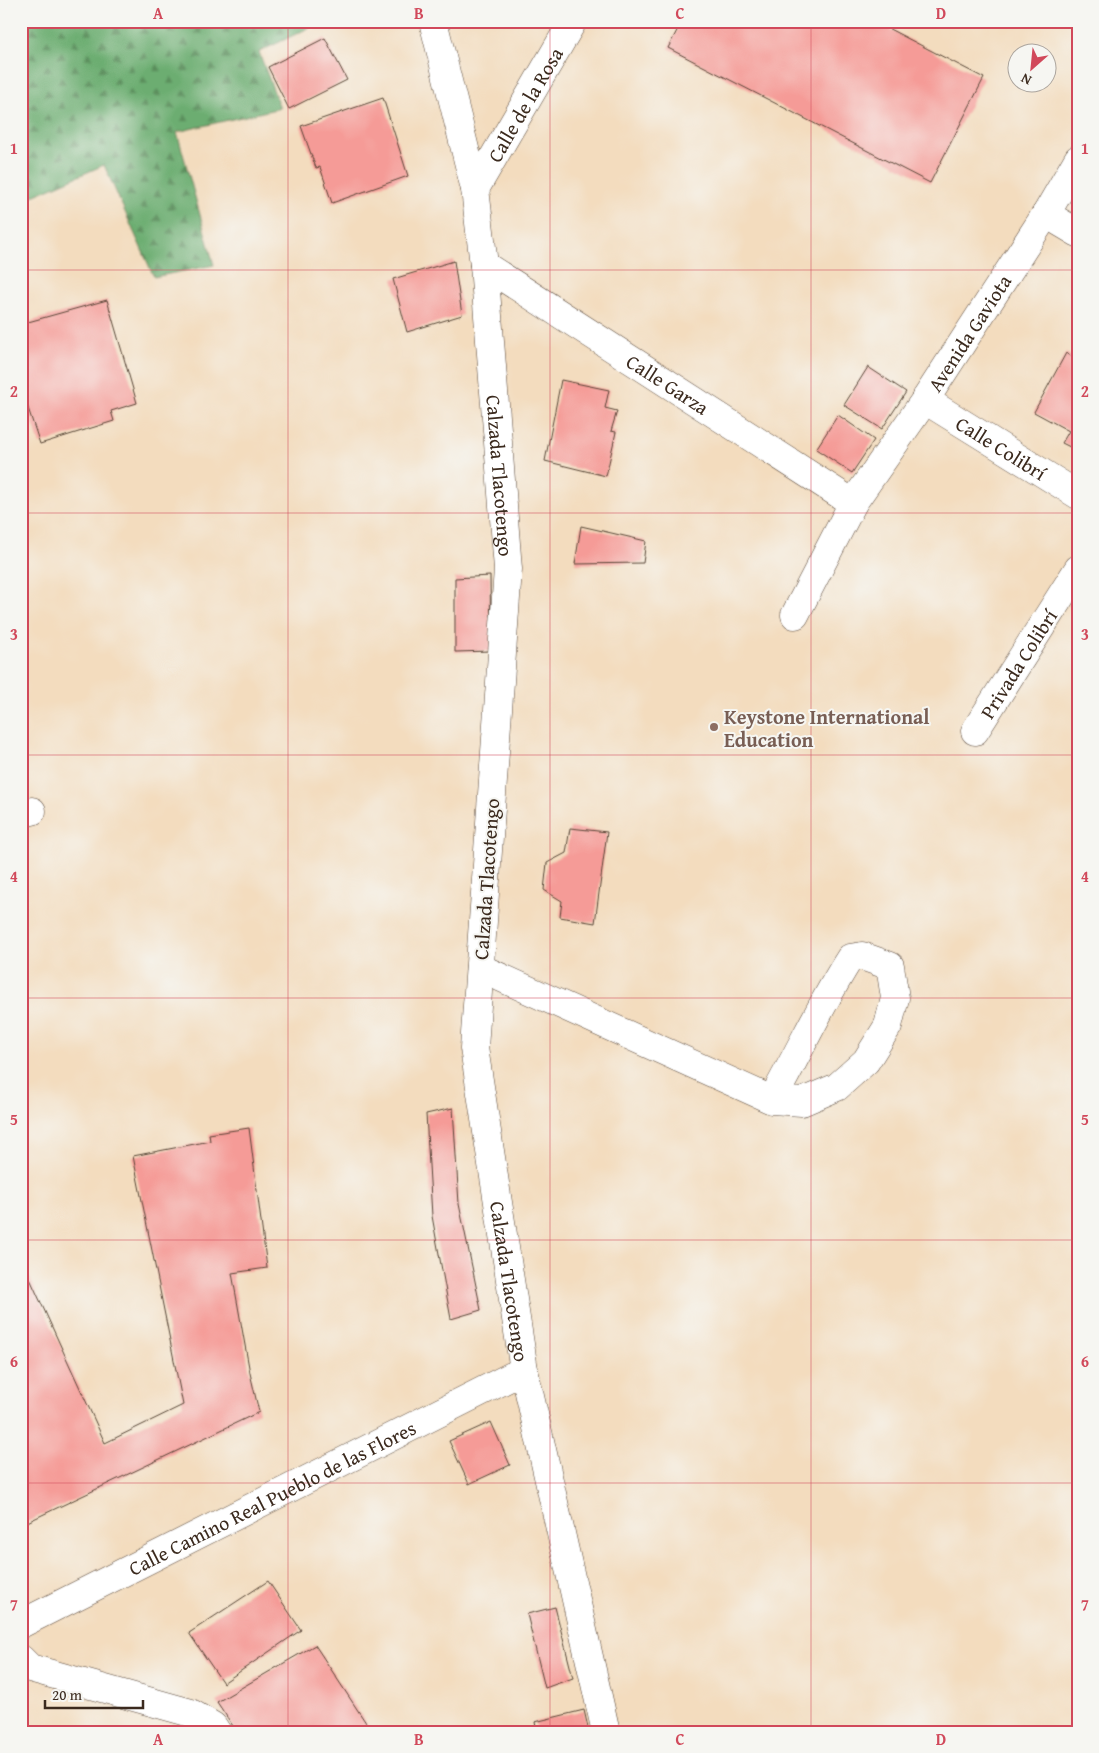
<svg xmlns="http://www.w3.org/2000/svg" width="1099" height="1753" font-family="'Gentium Book Plus',serif">
	<style>
		.forest { fill: url(#forest-firs); stroke: #546c48 }
		.building { fill: #f59b97 }
		.lines { fill: none; stroke-linecap: round; stroke-linejoin: round }
		.minor-casing { stroke: #574536; stroke-width: 29 }
		.minor { stroke: #fff; stroke-width: 28 }
		.grid { fill: none; stroke: #d1495b; stroke-width: 1; stroke-opacity: 0.55 }
		.education-dot { fill: #8d6e63; stroke: #f6f6f2; stroke-width: 2 }
		.labels { text-anchor: middle; dominant-baseline: central; stroke-width: 4; stroke-linejoin: round; paint-order: stroke }
		.street-label { font-size: 20px; fill: #3b2a1e; stroke: #f6f6f2 }
		.education-label { font-size: 20px; font-weight: bold; fill: #785e54; stroke: #f6f6f2; text-anchor: start }
		.neatline { fill: none; stroke: #d1495b; stroke-width: 2 }
		.grid-label { font-size: 16px; text-anchor: middle; font-weight: bold; fill: #d1495b }
	</style>
	<defs>
		<pattern id="forest-firs" width="22" height="20" patternUnits="userSpaceOnUse" patternTransform="scale(1.25)"><rect width="22" height="20" fill="#6cad71"/><path d="M5 1l3.5 6h-7zM16 11l3.5 6h-7z" fill="#5a8d5c"/></pattern>
	</defs>
	<rect width="100%" height="100%" fill="#f6f6f2"/>
	<filter id="ink" filterUnits="userSpaceOnUse"><feTurbulence type="fractalNoise" baseFrequency=".02" numOctaves="2"/><feDisplacementMap in="SourceGraphic" scale="10" xChannelSelector="R" yChannelSelector="G"/><feConvolveMatrix kernelMatrix="1 2 1 2 8 2 1 2 1" color-interpolation-filters="sRGB"/></filter>
	<filter id="wash" filterUnits="userSpaceOnUse"><feTurbulence type="fractalNoise" baseFrequency=".0096" numOctaves="4" result="noise"/><feDisplacementMap in="SourceGraphic" scale="20" xChannelSelector="R" yChannelSelector="G"/><feGaussianBlur stdDeviation="1.12" result="paint"/><feColorMatrix in="noise" values="0 0 0 0 0 0 0 0 0 0 0 0 0 0 0 0 0 1.4 0 .05"/><feComposite in="paint" operator="in"/></filter>
	<g filter="url(#wash)">
		<rect width="100%" height="100%" fill="#f3dcbe"/>
		<path class="forest" d="M21,21H323L259,52L280,108L177,132L214,265L154,277L104,165L21,201Z"/>
		<g id="blocks">
			<path class="building" d="M682,21H874L984,78L930,183L668,48Z
				M325,38L347,80L289,109L268,67Z
				M383,98L408,176L332,203L320,167L316,168L301,126Z
				M454,261L462,315L407,332L393,279Z
				M107,300L137,403L111,411L114,421L40,444L21,387V324Z
				M1066,353L1078,360V451L1062,443L1069,431L1034,412Z
				M868,367L906,392L882,429L844,405Z
				M561,380L609,390L605,408L617,411L611,431L616,432L606,476L545,461Z
				M838,415L874,440L852,473L816,449Z
				M581,526L646,541L643,563L575,564Z
				M490,576L491,651L455,652V578Z
				M570,828L607,832L595,923L560,917L562,901L544,890L547,863L566,853Z
				M453,1108L459,1204L481,1310L451,1319L432,1216L426,1114Z
				M249,1128L267,1268L232,1273L250,1373L259,1412L21,1525V1483L24,1481L21,1476V1259L105,1443L183,1405L133,1156L210,1141L209,1134Z
				M491,1422L510,1465L469,1484L449,1441Z
				M268,1581L301,1630L223,1683L189,1633Z
				M555,1607L573,1678L545,1688L527,1614Z
				M315,1645L372,1732H237L217,1702Z
				M584,1710L589,1732H537L535,1722Z"/>
		</g>
	</g>
	<g filter="url(#ink)">
		<use href="#blocks" fill-opacity="0" stroke="#574536" stroke-width="1"/>
		<g class="lines">
			<defs>
				<g id="minor">
					<path id="s1" d="M433,21L475,189L484,265L508,569L474,1048L524,1370L606,1732"/>
					<path id="s2" d="M475,189L573,21"/>
					<path d="M1046,214L1078,233"/>
					<path id="s3" d="M484,265L853,503"/>
					<path id="s4" d="M925,400L1078,495"/>
					<path id="s5" d="M795,615L853,503L925,400L1046,214L1078,159"/>
					<path id="s6" d="M975,731L1078,569"/>
					<path d="M21,813L32,811"/>
					<path d="M480,968L772,1100L802,1102L837,1087L866,1061L888,1026L895,998L890,966L862,956L850,958C821,1003 799,1053 772,1100"/>
					<path id="s7" d="M21,1624L524,1370"/>
					<path d="M21,1659L30,1668L191,1713L213,1726L217,1732"/>
				</g>
			</defs>
			<use href="#minor" class="minor-casing"/>
			<use href="#minor" class="minor"/>
		</g>
	</g>
	<path class="grid" d="M288,21V1732M550,21V1732M811,21V1732M21,270H1078M21,513H1078M21,755H1078M21,998H1078M21,1240H1078M21,1483H1078"/>
	<circle class="education-dot" cx="714" cy="727" r="5"/>
	<g class="labels">
		<g class="street-label">
			<text stroke="none"><textPath href="#s2" startOffset="98">Calle de la Rosa</textPath></text>
			<text stroke="none"><textPath href="#s5" startOffset="332">Avenida Gaviota</textPath></text>
			<text stroke="none"><textPath href="#s3" startOffset="219">Calle Garza</textPath></text>
			<text stroke="none"><textPath href="#s4" startOffset="90">Calle Colibrí</textPath></text>
			<text stroke="none"><textPath href="#s1" startOffset="461">Calzada Tlacotengo</textPath></text>
			<text stroke="none"><textPath href="#s6" startOffset="80">Privada Colibrí</textPath></text>
			<text transform="translate(486 879) rotate(-86)">Calzada Tlacotengo</text>
			<text stroke="none"><textPath href="#s1" startOffset="1271">Calzada Tlacotengo</textPath></text>
			<text stroke="none"><textPath href="#s7" startOffset="281">Calle Camino Real Pueblo de las Flores</textPath></text>
		</g>
		<g class="education-label">
			<text x="724" y="716">Keystone International<tspan x="724" dy="23">Education</tspan></text>
		</g>
	</g>
	<rect width="1099" height="1753" fill="none" stroke="#f6f6f2" stroke-width="55"/>
	<g transform="translate(1032 68) rotate(207)"><circle r="24" fill="#f6f6f2" stroke="#aba49d"/>
	<path d="M0-4L9 19L0 12L-9 19Z" fill="#d1495b"/>
	<text y="-8" font-size="14" font-weight="bold" text-anchor="middle" fill="#3b2a1e">N</text>
	</g>
	<path d="M45 1700v8h98v-8" fill="none" stroke="#3b2a1e" stroke-width="2.5"/>
	<text x="52" y="1700" font-size="15" fill="#3b2a1e" stroke="#f6f6f2" stroke-width="4" paint-order="stroke">20 m</text>
	<rect x="28" y="28" width="1044" height="1698" class="neatline"/>
	<g class="grid-label">
		<text x="158" y="19">A</text>
		<text x="419" y="19">B</text>
		<text x="680" y="19">C</text>
		<text x="941" y="19">D</text>
		<text x="14" y="154">1</text>
		<text x="1085" y="154">1</text>
		<text x="14" y="397">2</text>
		<text x="1085" y="397">2</text>
		<text x="14" y="640">3</text>
		<text x="1085" y="640">3</text>
		<text x="14" y="882">4</text>
		<text x="1085" y="882">4</text>
		<text x="14" y="1125">5</text>
		<text x="1085" y="1125">5</text>
		<text x="14" y="1367">6</text>
		<text x="1085" y="1367">6</text>
		<text x="14" y="1610">7</text>
		<text x="1085" y="1610">7</text>
		<text x="158" y="1745">A</text>
		<text x="419" y="1745">B</text>
		<text x="680" y="1745">C</text>
		<text x="941" y="1745">D</text>
	</g>
</svg>
